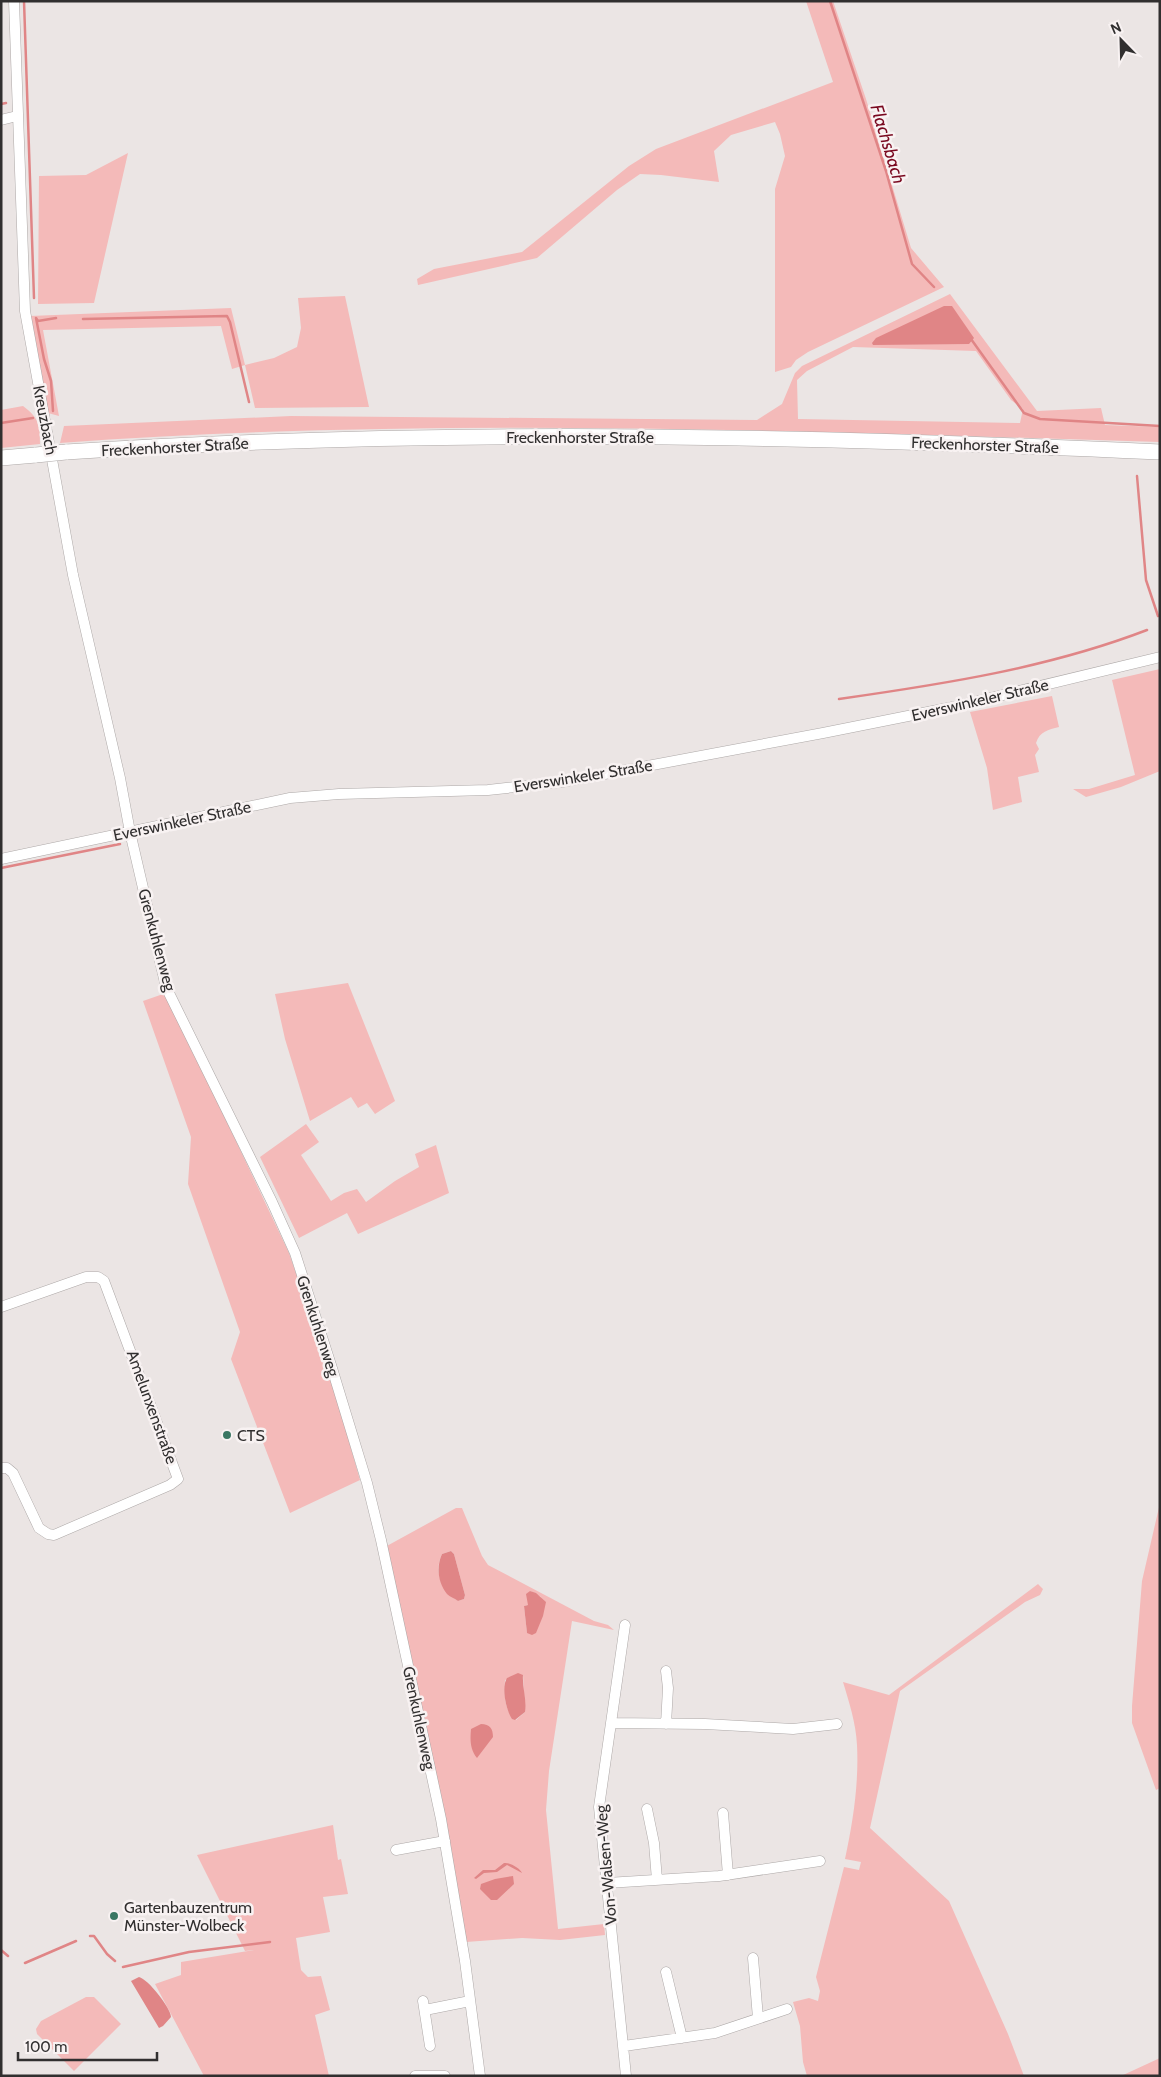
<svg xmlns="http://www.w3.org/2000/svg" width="1161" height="2077" font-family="Cabin,sans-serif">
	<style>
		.green { fill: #f4bab9; fill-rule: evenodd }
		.water { fill: #e08586 }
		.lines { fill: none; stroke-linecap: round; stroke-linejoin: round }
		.stream { stroke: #e08586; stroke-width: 2.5 }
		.street-casing { stroke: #ada8a7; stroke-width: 11 }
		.secondary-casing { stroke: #ada8a7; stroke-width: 16 }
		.street { stroke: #fff; stroke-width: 10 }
		.secondary { stroke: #fff; stroke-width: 15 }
		.secondary-bridge-casing { stroke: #ada8a7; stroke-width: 16; stroke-linecap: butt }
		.secondary-bridge { stroke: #fff; stroke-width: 15 }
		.poi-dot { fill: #3a7763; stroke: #f8f2f2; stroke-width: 2 }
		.labels { text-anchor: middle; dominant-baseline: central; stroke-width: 5; stroke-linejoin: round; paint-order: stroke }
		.street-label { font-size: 16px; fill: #312f2f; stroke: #f8f2f2 }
		.poi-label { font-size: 16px; fill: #312f2f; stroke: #f8f2f2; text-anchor: start }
		.water-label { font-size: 18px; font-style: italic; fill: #79081f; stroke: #f8f2f2 }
	</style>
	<rect width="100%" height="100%" fill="#ebe5e4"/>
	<path class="green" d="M806,1H833L866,99L911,248L944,287L808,352L796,360L791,367L775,372V189L785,156L780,134L775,122L731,135L714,151L719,182L661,175L640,174L617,190L537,258L418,285L417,279L434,269L522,252L629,166L656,149L833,82Z
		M128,153L94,303L38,304L39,176L86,175Z
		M950,294L1037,411L1101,408L1105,425L1160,427V442C793,431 426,416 60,443L64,426L291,416L757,420L782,404L795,373L802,366ZM853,347L976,351L1011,400L1023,409L1020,423L798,419L797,380L807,371Z
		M345,296L369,407L255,408L245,365L232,369L221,326L43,330L59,416L48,413L30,316L231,308L245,365L274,358L297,347L301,328L298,298Z
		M23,406C39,418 40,425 40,444L1,448V410Z
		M1160,669V771L1121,787L1086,797L1073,789H1089L1135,775L1112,680Z
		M1052,696L1059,727C1048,730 1040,731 1036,743L1039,749L1035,755L1039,772L1018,777L1022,802L993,810L987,768L970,712Z
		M348,983L395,1101L375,1114L367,1103L358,1108L351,1097L310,1121L285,1039L275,994Z
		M166,993L289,1253L327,1363L360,1480L290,1513L231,1359L240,1332L188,1184L191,1137L143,1001Z
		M306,1124L319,1142L301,1155L331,1201L344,1193L357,1189L366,1202L395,1181L419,1167L415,1154L436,1145L449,1193L358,1234L347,1213L299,1238L260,1157Z
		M1160,1503V1788L1156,1790L1132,1723V1706L1142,1581Z
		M456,1508H462L482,1556L488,1565L594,1621L608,1625L614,1630L572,1621L549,1771L546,1810L558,1929L604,1924L605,1935L560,1940L522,1938L466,1942L385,1547ZM451,1551L454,1554L465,1595L464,1599L458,1601C442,1590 433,1573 442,1554ZM530,1591L541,1597C543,1617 545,1620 527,1633L524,1606L528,1605ZM523,1675L525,1712L516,1720C504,1711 504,1694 505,1680Z
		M1038,1584L1043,1589L1040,1595L1025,1602L900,1691L870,1828L949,1901L1008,2034L1024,2076H807L803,2062L800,2026L793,2002L809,1998L818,2001L820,1991L816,1977L844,1867L859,1870L861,1862L845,1859C853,1822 859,1783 857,1745C856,1723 849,1702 843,1682L889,1695Z
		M333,1825L338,1860L341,1859L348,1894L323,1897L330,1932L296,1938L301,1970L308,1977L321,1976L330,2010L315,2015L329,2076H204L155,1984L181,1975V1962L254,1950L245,1951L197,1855Z
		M86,1997H94L121,2024L74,2071L37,2034L36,2029L41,2021Z
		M1160,2058V2076H1121Z"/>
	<path class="water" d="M944,306H952L974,338L969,344L873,345L872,343L876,338Z
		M451,1551L454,1554L465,1595L464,1599L458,1601C454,1598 450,1597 447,1594C438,1583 436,1567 442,1554Z
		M530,1591L536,1593L546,1602L543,1616L536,1633L532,1635L527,1633L524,1606L528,1605L526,1594Z
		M518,1673L523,1675C522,1687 527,1700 525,1712L515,1720L512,1719C506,1710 501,1687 507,1678Z
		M481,1724C490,1724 493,1729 493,1737L477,1758C470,1749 470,1740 471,1729Z
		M504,1863C509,1862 520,1868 522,1873L507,1865L497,1872L484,1873L476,1879L474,1878L483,1870H495Z
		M513,1876L514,1884L497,1900H491L480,1889L481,1884L495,1879Z
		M139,1977C148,1979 171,2008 171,2017L163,2026L159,2028L131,1981Z"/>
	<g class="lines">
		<path class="stream" d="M24,1L34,298
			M830,1L886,171L912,264L934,287
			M1,104L6,103
			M83,319L227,316L230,322L249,402
			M971,339L1024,413L1040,419L1160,426
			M53,411L51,381L44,359L36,318L38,321L56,318
			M1,423L33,418
			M1137,476L1146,580L1158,616
			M839,699C944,684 1048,668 1147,630
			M1,868L120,844
			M90,1936H94L107,1954L115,1961
			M1,1950L8,1956
			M25,1963L76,1941
			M123,1967L189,1952L270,1942"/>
		<defs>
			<path id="street" d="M14,1L25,311L73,575L120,778L130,832L166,987L272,1202L295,1253L331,1365L367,1483L381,1540L441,1819L465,1961L480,2076
				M1,120L17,116
				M1,859L290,798L339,794L488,790L562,782L823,733L953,707L1160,657
				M1,1307L86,1277H98L104,1281L178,1479L170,1485L54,1535L48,1534L39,1528L13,1473L7,1468H1
				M625,1625L599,1807L626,2076
				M666,1671L668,1688L666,1724
				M611,1723L705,1724L793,1729L837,1724
				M647,1809L654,1843L657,1880
				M723,1813L728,1875
				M396,1850L445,1841
				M607,1883L719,1876L820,1861
				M753,1958L758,2018
				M666,1972L682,2038
				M423,2001L430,2046
				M425,2010L470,2001
				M624,2046L715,2033L787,2009
				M415,2076H445"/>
			<path id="secondary" d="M66,452C430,428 796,435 1160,452
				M1,458L36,455"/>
		</defs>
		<use href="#street" class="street-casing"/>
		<use href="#secondary" class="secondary-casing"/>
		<use href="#street" class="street"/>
		<use href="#secondary" class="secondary"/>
		<defs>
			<path id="secondary-bridge" d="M36,455L66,452"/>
		</defs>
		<use href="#secondary-bridge" class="secondary-bridge-casing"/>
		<use href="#secondary-bridge" class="secondary-bridge"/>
	</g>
	<g class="poi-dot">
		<circle cx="227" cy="1435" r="5"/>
		<circle cx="114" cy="1916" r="5"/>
	</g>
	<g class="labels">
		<g class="street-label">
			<text transform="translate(45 420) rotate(79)">Kreuzbach</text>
			<text x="580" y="437">Freckenhorster Straße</text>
			<text transform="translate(985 445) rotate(2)">Freckenhorster Straße</text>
			<text transform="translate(175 447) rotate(-3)">Freckenhorster Straße</text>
			<text transform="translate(980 700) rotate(-13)">Everswinkeler Straße</text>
			<text transform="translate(583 776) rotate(-9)">Everswinkeler Straße</text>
			<text transform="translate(182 821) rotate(-12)">Everswinkeler Straße</text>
			<text transform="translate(157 940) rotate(75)">Grenkuhlenweg</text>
			<text transform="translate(318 1326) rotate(72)">Grenkuhlenweg</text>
			<text transform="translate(152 1407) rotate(70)">Amelunxenstraße</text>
			<text transform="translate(419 1718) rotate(78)">Grenkuhlenweg</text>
			<text transform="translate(606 1865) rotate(-95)">Von-Walsen-Weg</text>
		</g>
		<g class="poi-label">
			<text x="237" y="1435">CTS</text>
			<text x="124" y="1907">Gartenbauzentrum<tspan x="124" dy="18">Münster-Wolbeck</tspan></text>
		</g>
		<g class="water-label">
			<text transform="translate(888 144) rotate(73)">Flachsbach</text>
		</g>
	</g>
	<rect width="1161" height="2077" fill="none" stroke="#312f2f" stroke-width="5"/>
	<g transform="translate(1121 40) rotate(337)" stroke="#f8f2f2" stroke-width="4" paint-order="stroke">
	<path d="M0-4L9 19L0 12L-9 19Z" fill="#312f2f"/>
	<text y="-8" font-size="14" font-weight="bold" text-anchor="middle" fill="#312f2f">N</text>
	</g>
	<path d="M18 2052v8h139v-8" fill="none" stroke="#312f2f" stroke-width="2.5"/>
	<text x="25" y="2052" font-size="15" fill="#312f2f" stroke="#f8f2f2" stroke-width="4" paint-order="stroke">100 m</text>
</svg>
